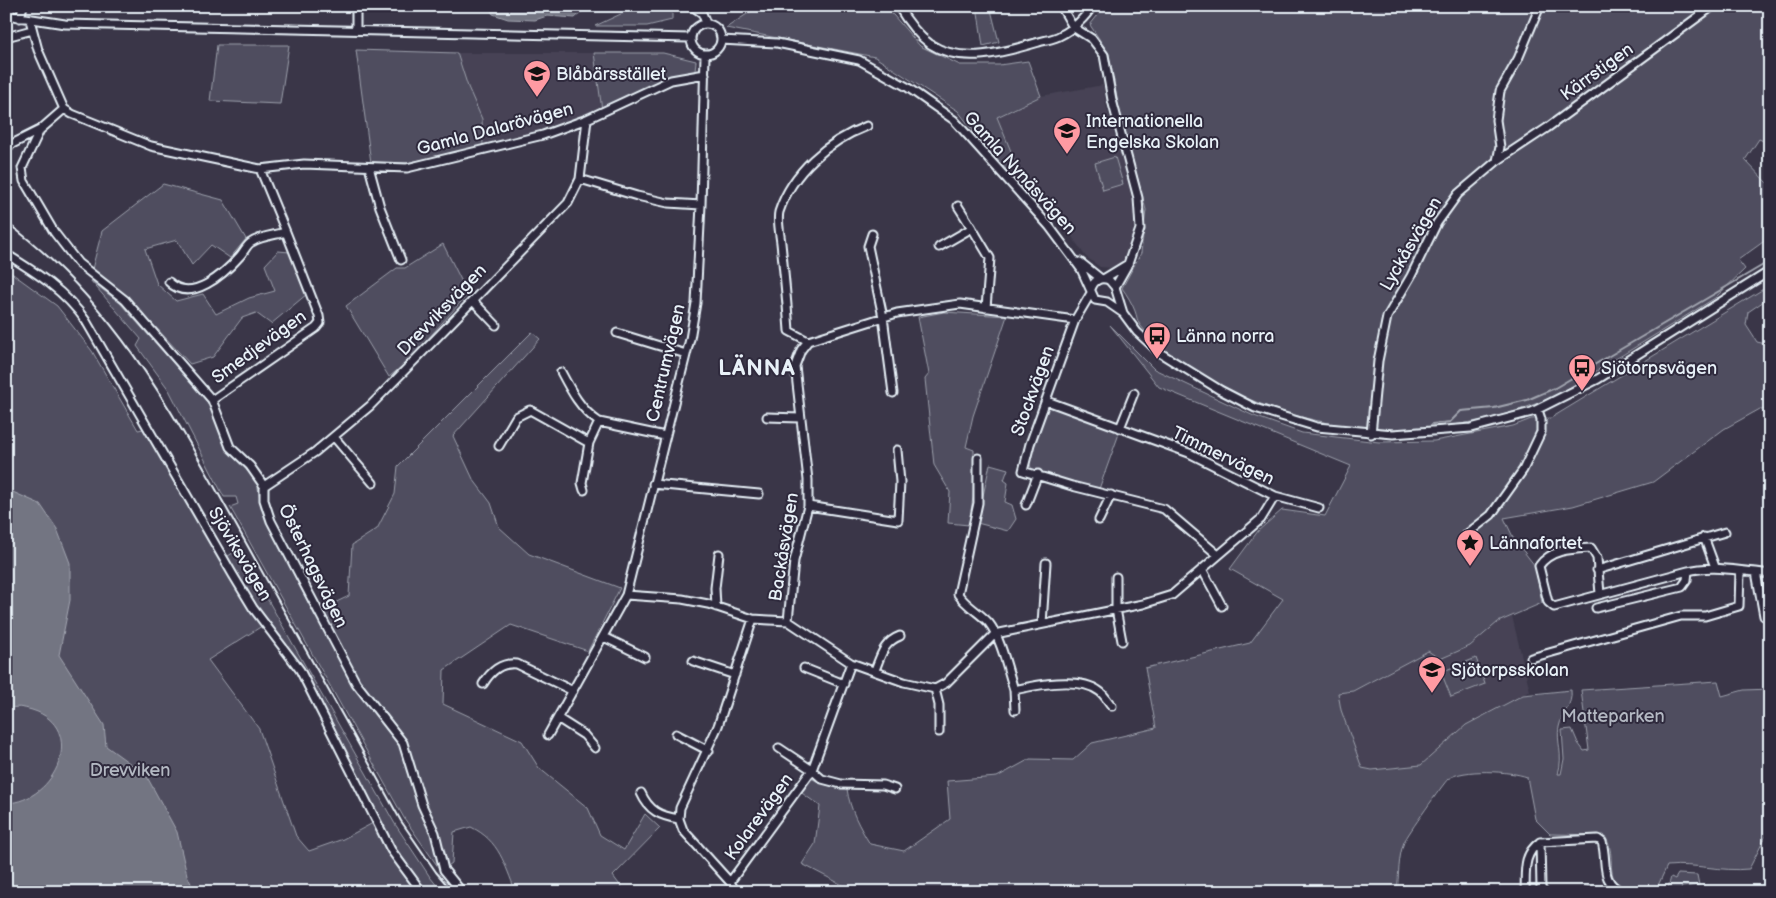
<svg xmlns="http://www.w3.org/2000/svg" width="1776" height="898" font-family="'Balsamiq Sans',sans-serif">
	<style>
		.built { fill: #464354 }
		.green { fill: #504e5f; stroke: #9ca0ac }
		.water { fill: #737482; stroke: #a2a6b1 }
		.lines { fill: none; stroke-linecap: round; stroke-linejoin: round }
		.stream { stroke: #a2a6b1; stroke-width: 2 }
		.minor-casing { stroke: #e8f1f8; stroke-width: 11 }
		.minor { stroke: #2f2a3d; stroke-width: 7 }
		.rail { stroke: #e8f1f8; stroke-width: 2 }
		.labels { text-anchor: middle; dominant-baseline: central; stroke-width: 4; stroke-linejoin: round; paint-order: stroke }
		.street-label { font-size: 18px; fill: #e8f1f8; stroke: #2f2a3d }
		.poi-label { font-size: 18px; fill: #e8f1f8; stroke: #2f2a3d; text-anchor: start }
		.park-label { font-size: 18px; fill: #b3b8c2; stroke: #2f2a3d }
		.district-label { font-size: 22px; font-weight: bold; letter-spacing: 1px; fill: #e8f1f8; stroke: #2f2a3d }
	</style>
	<rect width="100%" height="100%" fill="#3a3648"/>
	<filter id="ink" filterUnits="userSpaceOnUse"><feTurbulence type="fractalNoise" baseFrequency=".02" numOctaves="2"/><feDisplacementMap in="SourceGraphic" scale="10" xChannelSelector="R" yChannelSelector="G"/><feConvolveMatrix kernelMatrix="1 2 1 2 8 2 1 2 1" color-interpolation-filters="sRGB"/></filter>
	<g filter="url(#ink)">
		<path class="built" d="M457,53H594L602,110L582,120L483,146L482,119L468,87Z
			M1103,85L1106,105L1133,197L1134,226L1126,261L1113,268L1100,267L1086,257L1063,224L1028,193L997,117L1041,96Z
			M1512,616L1530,691L1466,725L1421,765L1372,770L1362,769L1341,710L1338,693L1354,691L1428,651L1440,659L1470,646L1498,622Z"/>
		<path class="green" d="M638,6H672V20L647,26H595Z
			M753,6H812V11L887,8L920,46L960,65H999L1028,61L1041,96L997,117L1028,193L988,150L958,111L875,57L726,28L753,10Z
			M977,6H990L999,42L983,46Z
			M1105,6H1770V144L1759,139L1745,160L1767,183L1770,179V237L1738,260L1745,269L1715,298L1559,394C1445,447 1305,440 1199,373C1177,359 1157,346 1140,325C1137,321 1137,316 1135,311C1132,303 1127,295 1122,288L1141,253L1146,210L1118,104L1109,54L1090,25Z
			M217,45H289L280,104L210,101Z
			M356,50L457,53L468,87L482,119L483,146L407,163H371Z
			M594,53H663L696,61L695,71L671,77L602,110Z
			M1115,157L1123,184L1103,190L1095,163Z
			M163,184L223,200L246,239L230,258L211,245L192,265L177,240L145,249L157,284L176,301L203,294L216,314L249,298L275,291L265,265L278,251L290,252L307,294L271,324L256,313L242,318L213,357L190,364L137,307L92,269L102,231Z
			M443,244L468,294L408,361L389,377L346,306L397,268H405Z
			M6,269L57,306L92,351L138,430L143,429L262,626L208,660L259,729L296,836L309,851L343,839L373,823L389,853L419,892H6Z
			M90,280L120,303L209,404L229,450L257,482L262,511L269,527L316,618L326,607L349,596L352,545L377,529L395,494L398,466L532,332L540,339L453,436L473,479L491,503L499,527L529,554L620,588L588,651L511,625L444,670L443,704L522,741L539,768L588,808L600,835L624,850L645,814L660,828L613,876L625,892H516C504,864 500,841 471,827L454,832L452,863L441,871L404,818L230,507L238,504L236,497H224L169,390L137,346L141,339Z
			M1770,285V297L1748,312L1746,325L1757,342L1770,345V410L1760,409L1724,429L1653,482L1573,506L1504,518L1514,539L1535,566L1542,603L1498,622L1470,646L1440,659L1428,651L1353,691L1338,693L1341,710L1362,768L1372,770L1421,765L1466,725L1523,695L1571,690C1573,706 1562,712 1559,727C1556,742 1564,754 1558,774H1561L1564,759L1562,730L1572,729L1578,743L1584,751L1589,750L1581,690L1718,681L1722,696L1744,690L1770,689V828L1749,869C1721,872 1695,863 1667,866L1655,892C1590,892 1623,861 1604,835L1550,834L1535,819L1527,777C1511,771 1462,768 1448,779C1443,784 1407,835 1404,842C1398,857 1399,876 1397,892H856L802,864L815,844L820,806L799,791L810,778L827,785L847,789C850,810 859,826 870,844L904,851L950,819L947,781L997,777L1030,759L1073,760L1092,743L1156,728L1145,668L1250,643L1283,599L1230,569L1258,531L1282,510L1325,516L1351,466L1159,387L1110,325L1154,369L1254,416L1302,433L1379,442L1434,441L1513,426L1531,419L1551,418Z
			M944,312L1007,316L973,416L966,447L974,450L973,497L969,525L948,523L950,492L934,465L925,379L929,374L918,317Z
			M1048,403L1120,431L1099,489L1032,470L1027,457Z
			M990,464L1008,469L1004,480L1008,483L1005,502L1012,505L1016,519L1008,531L977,523Z
			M239,549L395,824L430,877L442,892H425L393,849L302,670L266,622L225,558Z
			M1476,658L1485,684L1451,697L1441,672Z
			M1678,874L1697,875L1699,885L1682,887L1678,892L1668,888L1671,877L1675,879Z"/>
		<path class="water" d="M488,6H584L583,11L575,18L547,16L535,20L508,19L493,14Z
			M6,489L40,504L57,529L70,563V600L59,655L104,725L106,746L146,775L177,832L187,875L195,892H6V803C56,802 88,727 32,710C22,707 17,706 6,709Z"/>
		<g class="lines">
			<path class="stream" d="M1432,424L1450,422L1461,411L1494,408L1527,400L1555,388L1770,261"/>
			<defs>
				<path id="minor" d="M692,6L702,13L706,23
					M898,6C907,21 916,34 930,44C962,65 1005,52 1039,42C1046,40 1055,39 1061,35C1072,30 1086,17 1092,6
					M1061,6L1073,27L1092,39L1104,55L1112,100L1138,198L1140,229L1128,264L1115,287
					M6,15L65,24L690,38
					M20,18L23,6
					M30,20L38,50L64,109
					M691 39a15 15 0 1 1 30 0a15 15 0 1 1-30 0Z
					M356,30V6
					M6,37L32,30
					M721,40L777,43L859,60L907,87L954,120L1049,226L1081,269L1095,300L1107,302L1123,313
					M64,109L72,114L151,146L260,169L304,164L407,168L543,135L587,119L671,80L705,74
					M40,130L22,168L24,181L54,232L78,263L125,300L212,400L230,447L250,466L264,486V500L271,521L356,683L403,743L422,805L435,833L444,870L462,892
					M6,147L40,130L64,109
					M1497,161L1500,147L1496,120L1500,91L1518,59L1540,6
					M369,167L380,207L401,260
					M260,169L286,232
					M580,179L637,196L668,203L701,205
					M958,206L972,228
					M872,234L868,246L883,317L893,393
					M939,247L972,228L990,258L986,308
					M6,254C37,273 65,291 86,321L233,575L253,608L300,670L391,850L422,892
					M1080,262L1100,278
					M1105,278L1128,264
					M169,282C191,304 224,274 240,256C244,252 247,244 252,242C261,236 275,235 286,232L319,316L320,323L316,328L212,400
					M1091,289C1094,280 1100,277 1109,280L1115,287L1123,313L1137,332L1160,353L1220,390L1255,408L1317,427L1393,434L1471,428L1532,412L1598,379L1770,271
					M1091,293L1075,320L1030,444L1023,471L1072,486L1164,509L1218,555
					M473,301L496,325
					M617,333L686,354
					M808,341L789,331C787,301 784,272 781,243C780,234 777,220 779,212C792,172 828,141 867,126
					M561,372C571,391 581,410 599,422L589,443
					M1047,401L1189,453L1275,496L1319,508
					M767,417L800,418
					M599,422L665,436
					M1120,428L1134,393
					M1371,434L1378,361L1387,317L1411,276L1437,223L1458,194L1497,161L1547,128L1713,6
					M334,437L373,483
					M499,446L516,417L530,410L589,443L582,483L584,490
					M978,458V503L958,594C966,606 979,612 989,623C1001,638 1008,671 1014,690
					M653,484L759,494
					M264,486L315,452L370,406L568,203L580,179L587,119
					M1026,505L1038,474
					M808,506L898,520L900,482L897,450
					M1099,520L1111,495
					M1467,534L1491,515L1523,470L1541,432V419L1538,410
					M1704,537L1715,567
					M1202,569L1222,606
					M1597,570L1725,532
					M1116,577V609L1122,641
					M1600,594L1597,558L1591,548C1572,549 1551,549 1539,566L1548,602L1554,607L1688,571
					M626,595L682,599L708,604L753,619L788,621L851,663L904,682L935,689L946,683L995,634L1143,604L1172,595L1261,519L1275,496
					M716,607L715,588L719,554
					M1596,608L1682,587L1687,580L1688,571C1711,565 1733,570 1756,572
					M1764,616L1756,572L1770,574
					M788,621L794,561L808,506V480L795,366L801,350L808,341L897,313L960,304L1075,320
					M1042,624L1046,563
					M604,637L645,657
					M1531,658L1681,616H1705L1739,606L1740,571
					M693,661L735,675
					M804,668L844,684
					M875,670C881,655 884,642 900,636
					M483,684C491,671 501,662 517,664L573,691
					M935,689L939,705V732
					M1015,710L1014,690C1036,685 1079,676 1099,691C1104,694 1108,702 1112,706
					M559,719L584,735L595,748
					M676,734L709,751
					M548,735L626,595L690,339L696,303L701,205L705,55
					M779,748L812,770L822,779L841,784L883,785L895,789
					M641,793C649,811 660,816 679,819
					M730,882L812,770L851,663
					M736,892L730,882L683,830L679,819L680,808L718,726L753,619
					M1525,892C1526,872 1522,855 1540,842
					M1544,892L1541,888L1540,842L1598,839L1602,842C1608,862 1599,882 1623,892
					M1588,892L1617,890"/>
			</defs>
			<use href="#minor" class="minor-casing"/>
			<use href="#minor" class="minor"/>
			<path class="rail" d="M6,222C119,305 179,424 246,543C298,636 350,728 401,821L436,872L453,892"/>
		</g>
	</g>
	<defs>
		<symbol id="school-pin" viewBox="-11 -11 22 30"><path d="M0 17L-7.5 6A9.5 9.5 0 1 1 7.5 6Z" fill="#ff9aa2" stroke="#2f2a3d"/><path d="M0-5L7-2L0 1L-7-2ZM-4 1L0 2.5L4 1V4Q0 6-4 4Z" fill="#111"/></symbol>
		<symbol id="bus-pin" viewBox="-11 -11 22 30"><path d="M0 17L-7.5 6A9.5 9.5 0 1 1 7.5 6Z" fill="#ff9aa2" stroke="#2f2a3d"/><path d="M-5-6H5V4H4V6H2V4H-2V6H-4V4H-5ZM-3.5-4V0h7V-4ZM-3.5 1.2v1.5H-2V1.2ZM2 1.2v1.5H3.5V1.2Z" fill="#111"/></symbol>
		<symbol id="sight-pin" viewBox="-11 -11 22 30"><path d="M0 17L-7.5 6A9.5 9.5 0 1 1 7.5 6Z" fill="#ff9aa2" stroke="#2f2a3d"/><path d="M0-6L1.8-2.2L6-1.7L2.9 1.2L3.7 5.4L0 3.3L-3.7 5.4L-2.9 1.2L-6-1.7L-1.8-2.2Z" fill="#111"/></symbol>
	</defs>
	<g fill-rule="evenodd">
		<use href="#school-pin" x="521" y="58" width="32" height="43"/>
		<use href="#school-pin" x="1051" y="115" width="32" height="43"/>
		<use href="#bus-pin" x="1141" y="320" width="32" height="43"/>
		<use href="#bus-pin" x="1566" y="352" width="32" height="43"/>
		<use href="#sight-pin" x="1454" y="527" width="32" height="43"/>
		<use href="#school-pin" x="1416" y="654" width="32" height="43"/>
	</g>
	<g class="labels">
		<g class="street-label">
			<text transform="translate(1597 72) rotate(-36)">Kärrstigen</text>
			<text transform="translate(495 129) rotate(-15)">Gamla Dalarövägen</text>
			<text transform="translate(1020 173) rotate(48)">Gamla Nynäsvägen</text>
			<text transform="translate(1411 244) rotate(-60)">Lyckåsvägen</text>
			<text transform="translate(442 310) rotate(-46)">Drevviksvägen</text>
			<text transform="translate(259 347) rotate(-36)">Smedjevägen</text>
			<text transform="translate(666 363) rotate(-77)">Centrumvägen</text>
			<text transform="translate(1033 391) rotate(-70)">Stockvägen</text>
			<text transform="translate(1223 456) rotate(26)">Timmervägen</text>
			<text transform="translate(784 547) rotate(-81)">Backåsvägen</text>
			<text transform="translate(240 554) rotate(59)">Sjöviksvägen</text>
			<text transform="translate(313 566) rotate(64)">Österhagsvägen</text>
			<text transform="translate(759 817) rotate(-54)">Kolarevägen</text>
		</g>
		<g class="poi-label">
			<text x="556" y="74">Blåbärsstället</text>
			<text x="1086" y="121">Internationella<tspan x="1086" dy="21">Engelska Skolan</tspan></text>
			<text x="1176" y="336">Länna norra</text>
			<text x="1601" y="368">Sjötorpsvägen</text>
			<text x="1489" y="543">Lännafortet</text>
			<text x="1451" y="670">Sjötorpsskolan</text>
		</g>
		<g class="park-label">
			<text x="1613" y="716">Matteparken</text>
			<text x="130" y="770">Drevviken</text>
		</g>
		<g class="district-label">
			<text x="757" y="368">LÄNNA</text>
		</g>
	</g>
	<rect width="1776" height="898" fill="none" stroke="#2f2a3d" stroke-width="25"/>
	<rect x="12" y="12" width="1751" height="873" fill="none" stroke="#e8f1f8" stroke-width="2" filter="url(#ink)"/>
</svg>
